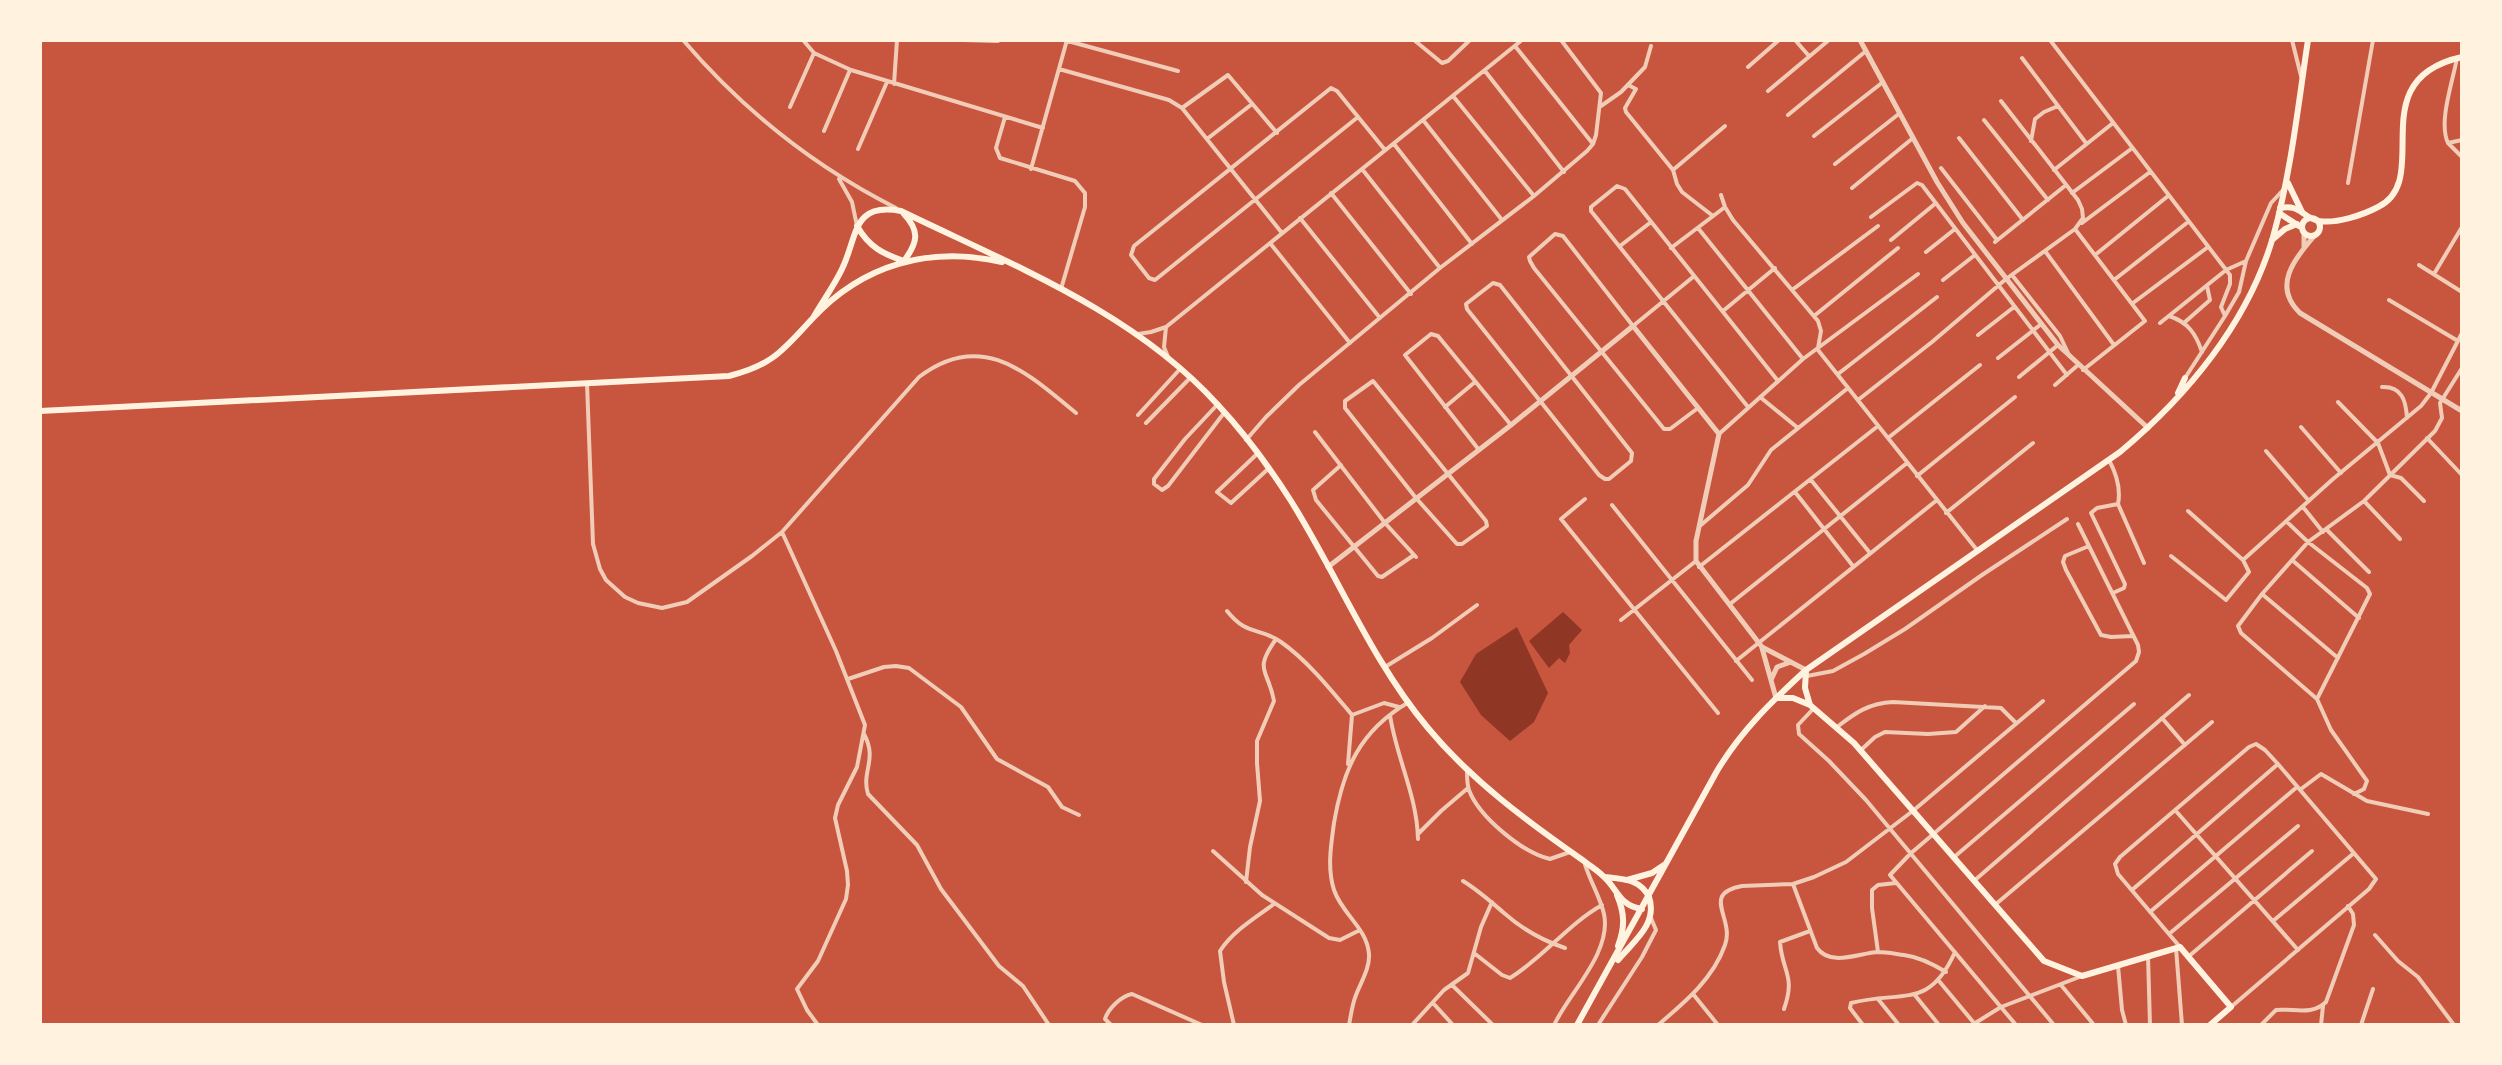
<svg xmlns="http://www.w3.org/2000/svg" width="2502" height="1065" font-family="Raleway,sans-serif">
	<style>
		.water { fill: #8f3625 }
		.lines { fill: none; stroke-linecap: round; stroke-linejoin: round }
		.minor { stroke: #f1ccb7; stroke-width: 4 }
		.tertiary { stroke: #f1ccb7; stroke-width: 5 }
		.secondary { stroke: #fff3e0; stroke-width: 6 }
		.primary { stroke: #fff3e0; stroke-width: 6 }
	</style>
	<rect width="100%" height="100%" fill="#c8553d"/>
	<path class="water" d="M1563,612L1582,630L1569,645L1570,653L1565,663L1559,658L1549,668L1529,641Z
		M1517,627L1548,693L1534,722L1510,741L1481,715L1460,682L1476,654Z"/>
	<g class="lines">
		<path class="minor" d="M683,40C743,110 813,166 896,208
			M803,40L814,53L851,70L1043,128
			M964,40L998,41
			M1064,40L1178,71
			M1414,40L1442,63L1448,61L1470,40
			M1795,40L1809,56
			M2050,40L2230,275V284L2221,307L2225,316L2185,378
			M2292,40L2301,76
			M1515,46L1593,144
			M2022,58L2086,143
			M2457,58C2453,81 2438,122 2448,143L2462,140
			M1748,67L1779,40
			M1059,69L1169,100L1182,108L1282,233
			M1485,71L1564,172
			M894,84L897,40
			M1628,85L1636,89L1625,108L1626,112L1673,170L1677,184L1682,192L1713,216
			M1768,91L1829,40
			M1453,96L1534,196
			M1601,106L1621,92L1645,67L1651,46
			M790,107L814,53
			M1182,108L1228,75L1277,133
			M1788,115L1866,51
			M1005,117L996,148L1000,158L1075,181L1085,193V207L1061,289
			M1358,117L1155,280L1149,278L1131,255L1134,246L1331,88L1337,91L1385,150
			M1423,120L1502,220
			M1984,120L2048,200
			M824,131L850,70
			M1814,136L1883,82
			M1959,138L2023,220
			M1207,139L1252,104
			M2031,141L2035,119L2044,112L2058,106
			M2448,143L2462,157
			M1394,144L1472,244
			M858,149L887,82
			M1835,164L1900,113
			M1941,168L1997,240
			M1031,169L1067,40
			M1362,169L1440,268
			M1673,170L1725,126
			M2054,170L2113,123
			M839,179L852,202L857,226
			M2348,183L2373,40
			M1852,188L1913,138
			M1331,193L1411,294
			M2072,193L2131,149
			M1721,195L1725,207L1733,220L1818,321L1821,331L1818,348
			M1871,217L1917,183L1922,185L2067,375
			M1300,218L1380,318
			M2082,223L2150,172
			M1698,228L1803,359
			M2075,229L2145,321L2083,370
			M1891,240L1936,203
			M1995,242L2066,185
			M1270,243L1350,343
			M1620,246L1651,222
			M1671,248L1725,207
			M2045,251L2114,345
			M1926,252L1955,229
			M2095,255L2168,196
			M2419,265L2462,292
			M2434,274L2462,227
			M2012,275L2060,336L2069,355
			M1693,277L1633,326L1563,236L1555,234L1529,257L1530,261L1534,268L1664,429H1670L1698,408
			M1943,280L1975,255
			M2114,280L2188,222
			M1493,283L1500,285L1632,453L1631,461L1609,479H1605L1599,475L1467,309L1466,304Z
			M1792,290L1878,226
			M2389,300L2458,341
			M2133,303L2208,247
			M1723,311L1775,268
			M1814,316L1898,248
			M2169,316C2188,322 2196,334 2202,352
			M2225,316L2239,292L2246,261
			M2185,322L2210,300L2207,286
			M2160,323L2226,270L2246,261L2271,203L2284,189
			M1166,327L1164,347L1168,357
			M1138,334L1151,332L1166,327L1522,40
			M1978,335L2014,307
			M1818,350L1977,550
			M1998,358L2040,325
			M1838,374L1937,297
			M2019,377L2058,345
			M1373,381L1486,521L1487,526L1462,544H1457L1416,498L1345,408V401Z
			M587,383L593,544L600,569L606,580L625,597L638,603L662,608L687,602L752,556L782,532L919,377C982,329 1027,373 1076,413
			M2055,385L2078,365
			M2382,387C2402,386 2406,401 2407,418
			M1760,397L1798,428
			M1858,400L1932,342L2006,279L2075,229L2083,218L2082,209L2078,200L2001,101
			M2338,402L2378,443L2390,475L2401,478L2424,501
			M1218,404L1185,439L1154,479V484L1162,490L1168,486L1224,413
			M1445,407L1475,382
			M1748,407L1591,211V207L1617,186L1625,189L1778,381
			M1138,415L1180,369
			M1146,423L1190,378
			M2301,427L2341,473
			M1315,432L1385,523L1416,557
			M1719,434L1803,359L1918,274
			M1888,438L1980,365
			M2427,438L2461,474
			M1246,440L1266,417L1299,385L1440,268L1534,196L1587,151L1593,144L1596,135L1601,93L1561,40
			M1479,450L1405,355L1431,334L1438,336L1511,425
			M2266,451L2309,501
			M1257,454L1217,492L1231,503L1268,469
			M2109,460C2116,473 2121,489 2118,504L2144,563
			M1341,465L1313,490L1316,500L1378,576L1382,577L1414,555
			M1917,476L2015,397
			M1811,480L1870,553
			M1795,492L1853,566
			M1585,499L1561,519L1718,713
			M2364,501L2400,539
			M1612,505L1752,680
			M2303,507L2323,532
			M1946,513L2033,443
			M2287,522L2308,542L2367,588L2370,594L2317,699
			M1701,525L1748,485L1771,450L1848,388
			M2326,529L2369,572
			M782,532L836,651L865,725L857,767L838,805L835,818L847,871L848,885L846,899L818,961L797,989L807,1010L818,1025
			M2089,546L2065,556L2063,562L2066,570L2101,635L2111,637L2133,636
			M2171,556L2226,600L2249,572L2243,560L2188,511
			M2243,560L2333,479L2421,406L2431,393L2462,333
			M2292,560L2359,618
			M1699,567L1878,426
			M2113,593L2124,588L2125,584L2091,513L2097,508L2118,504
			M2262,594L2338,658
			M1730,604L1907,463
			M1227,611C1248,637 1258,626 1281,642C1308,661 1331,690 1352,715
			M1621,620L1696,561
			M1736,661L1937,500
			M1385,667L1432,638L1477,605
			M1807,676L1833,671L1864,654L1905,629L1982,575L2067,519
			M848,679L884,667L896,666L909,668L961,707L997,759L1048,787L1062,807L1079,815
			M1814,708L1798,725L1799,734L1829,761L1866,800L2054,1025
			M1352,715L1384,703L1399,707
			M1390,715C1396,757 1417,795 1418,839
			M2162,718L2185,745
			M1837,727C1855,713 1869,703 1893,702L2001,708L2016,723
			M864,734C878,760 861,771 868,794L917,845L941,889L999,966L1023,986L1049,1025
			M1861,750L1875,737L1885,732L1928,734L1956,732L1985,706
			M1348,764L1352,715
			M1467,771C1467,778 1467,784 1469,790C1479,817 1523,853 1550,859L1570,852
			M2301,789L2321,774L2367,801L2428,814
			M2354,794L2364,789L2367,781L2331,730L2317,699L2241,633L2238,626L2262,594L2308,542L2364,501L2435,431L2442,418L2440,403L2462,368
			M2175,810L2298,950
			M1418,834L1441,811L1468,788
			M1213,851L1262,895L1329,938L1340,940L1360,930
			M1953,858L2134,704
			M1975,880L2189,695
			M1463,881C1478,890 1490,901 1504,913C1521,928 1544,941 1565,948
			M1246,882L1250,847L1260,801L1257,763V741L1274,701C1268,668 1253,672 1276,639
			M1793,884L1817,948C1831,967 1859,953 1878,952C1887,952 1896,954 1904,955C1919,957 1933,964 1946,972
			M2132,890L2278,764
			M1996,904L2212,722
			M2150,912L2297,787
			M2273,921L2354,853
			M2169,934L2298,826
			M2375,935L2398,961L2418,977L2454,1025
			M2180,947L2118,874L2115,864L2120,857L2249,747L2256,744L2265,750L2278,764L2376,879L2369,889L2231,1007
			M2176,948L2182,1025
			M1878,952L1872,908V890L1878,885L1896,883
			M1474,953L1502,975L1510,978C1544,957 1567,925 1602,905
			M2148,956L2150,1025
			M2188,957L2312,851
			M2118,966L2122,1010L2126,1025
			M1939,981L1974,1023
			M1452,985L1493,1025
			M2061,985L2094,1025
			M1693,994L1718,1025
			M1914,994L1939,1025
			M1878,999L1899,1025
			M1433,1003L1453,1025
			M1784,1009C1796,975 1782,972 1780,942L1810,931
			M1111,1025L1105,1019C1108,1009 1121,996 1132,994L1202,1025
			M1234,1025L1224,982L1220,951C1233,931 1255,918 1274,904
			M1349,1025C1351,1015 1352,1005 1356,995C1361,982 1370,968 1369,954C1367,928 1342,914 1334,890C1327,868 1331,845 1334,823C1343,770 1359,731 1409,702
			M1412,1025L1444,990L1468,973L1481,927L1492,902
			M1554,1025C1570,992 1612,952 1604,914C1600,896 1589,880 1584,861
			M1598,1025L1642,957L1656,930L1651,918
			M1658,1025C1685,1002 1713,979 1725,945C1735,918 1700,894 1742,886L1793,884L1814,877L1846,862L1914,810L2043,701
			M1863,1025L1850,1008L1851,1003C1903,990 1929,1010 1955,952
			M1972,1025L2001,1007L2082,976
			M2016,1025L1890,875L1910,854L2136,661L2139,652L2138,645L2078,524
			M2261,1025L2276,1010C2293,1008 2312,1016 2326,1002L2354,925L2353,914L2348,906
			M2321,1025L2323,1006
			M2361,1025L2373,989"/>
		<path class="tertiary" d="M1860,40L1937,182L1963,223L2058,345L2148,428
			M2304,233V248
			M2315,235C2294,260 2272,286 2300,313L2462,411
			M1328,567L1511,425L1633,326L1719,434L1696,541V561L1762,647L1806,670
			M1762,648L1776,698
			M1771,680L1777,667L1791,662"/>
		<path class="secondary" d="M2280,208C2301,204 2301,217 2319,221C2336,224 2363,215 2378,207C2435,179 2359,80 2462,57
			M2279,213L2299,226
			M2302 227a9 9 0 1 1 18 0a9 9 0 1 1-18 0Z
			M857,226C869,247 883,254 904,261C918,242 920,231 904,214
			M813,318C822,302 834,286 842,269C858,236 852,202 901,211C1012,265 1134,312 1218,405C1245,434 1270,468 1291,501C1338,576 1371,660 1428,728C1472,781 1528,822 1584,861C1590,866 1597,870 1603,876C1618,889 1619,906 1642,909
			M40,411L729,376C773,365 783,350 812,319C863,264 929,246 1002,262
			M1806,670L1805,688L1810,705
			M1776,698H1793L1810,705L1854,743L2044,961L2082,976L2180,947L2231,1007L2210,1025
			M1605,877C1624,879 1640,879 1649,897"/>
		<path class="primary" d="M2288,183L2302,212
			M2272,240L2285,229L2297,224
			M2178,393L2185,378
			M1627,880L1652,873L1664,865
			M1617,895C1625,914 1625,927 1618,946
			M1618,960C1634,941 1658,924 1649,897
			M1577,1025L1717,771C1741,731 1771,702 1806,670L2120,452C2187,396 2248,323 2273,237C2291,173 2298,106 2308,40"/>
	</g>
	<rect width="2502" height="1065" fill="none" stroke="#fff3e0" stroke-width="84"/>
</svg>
